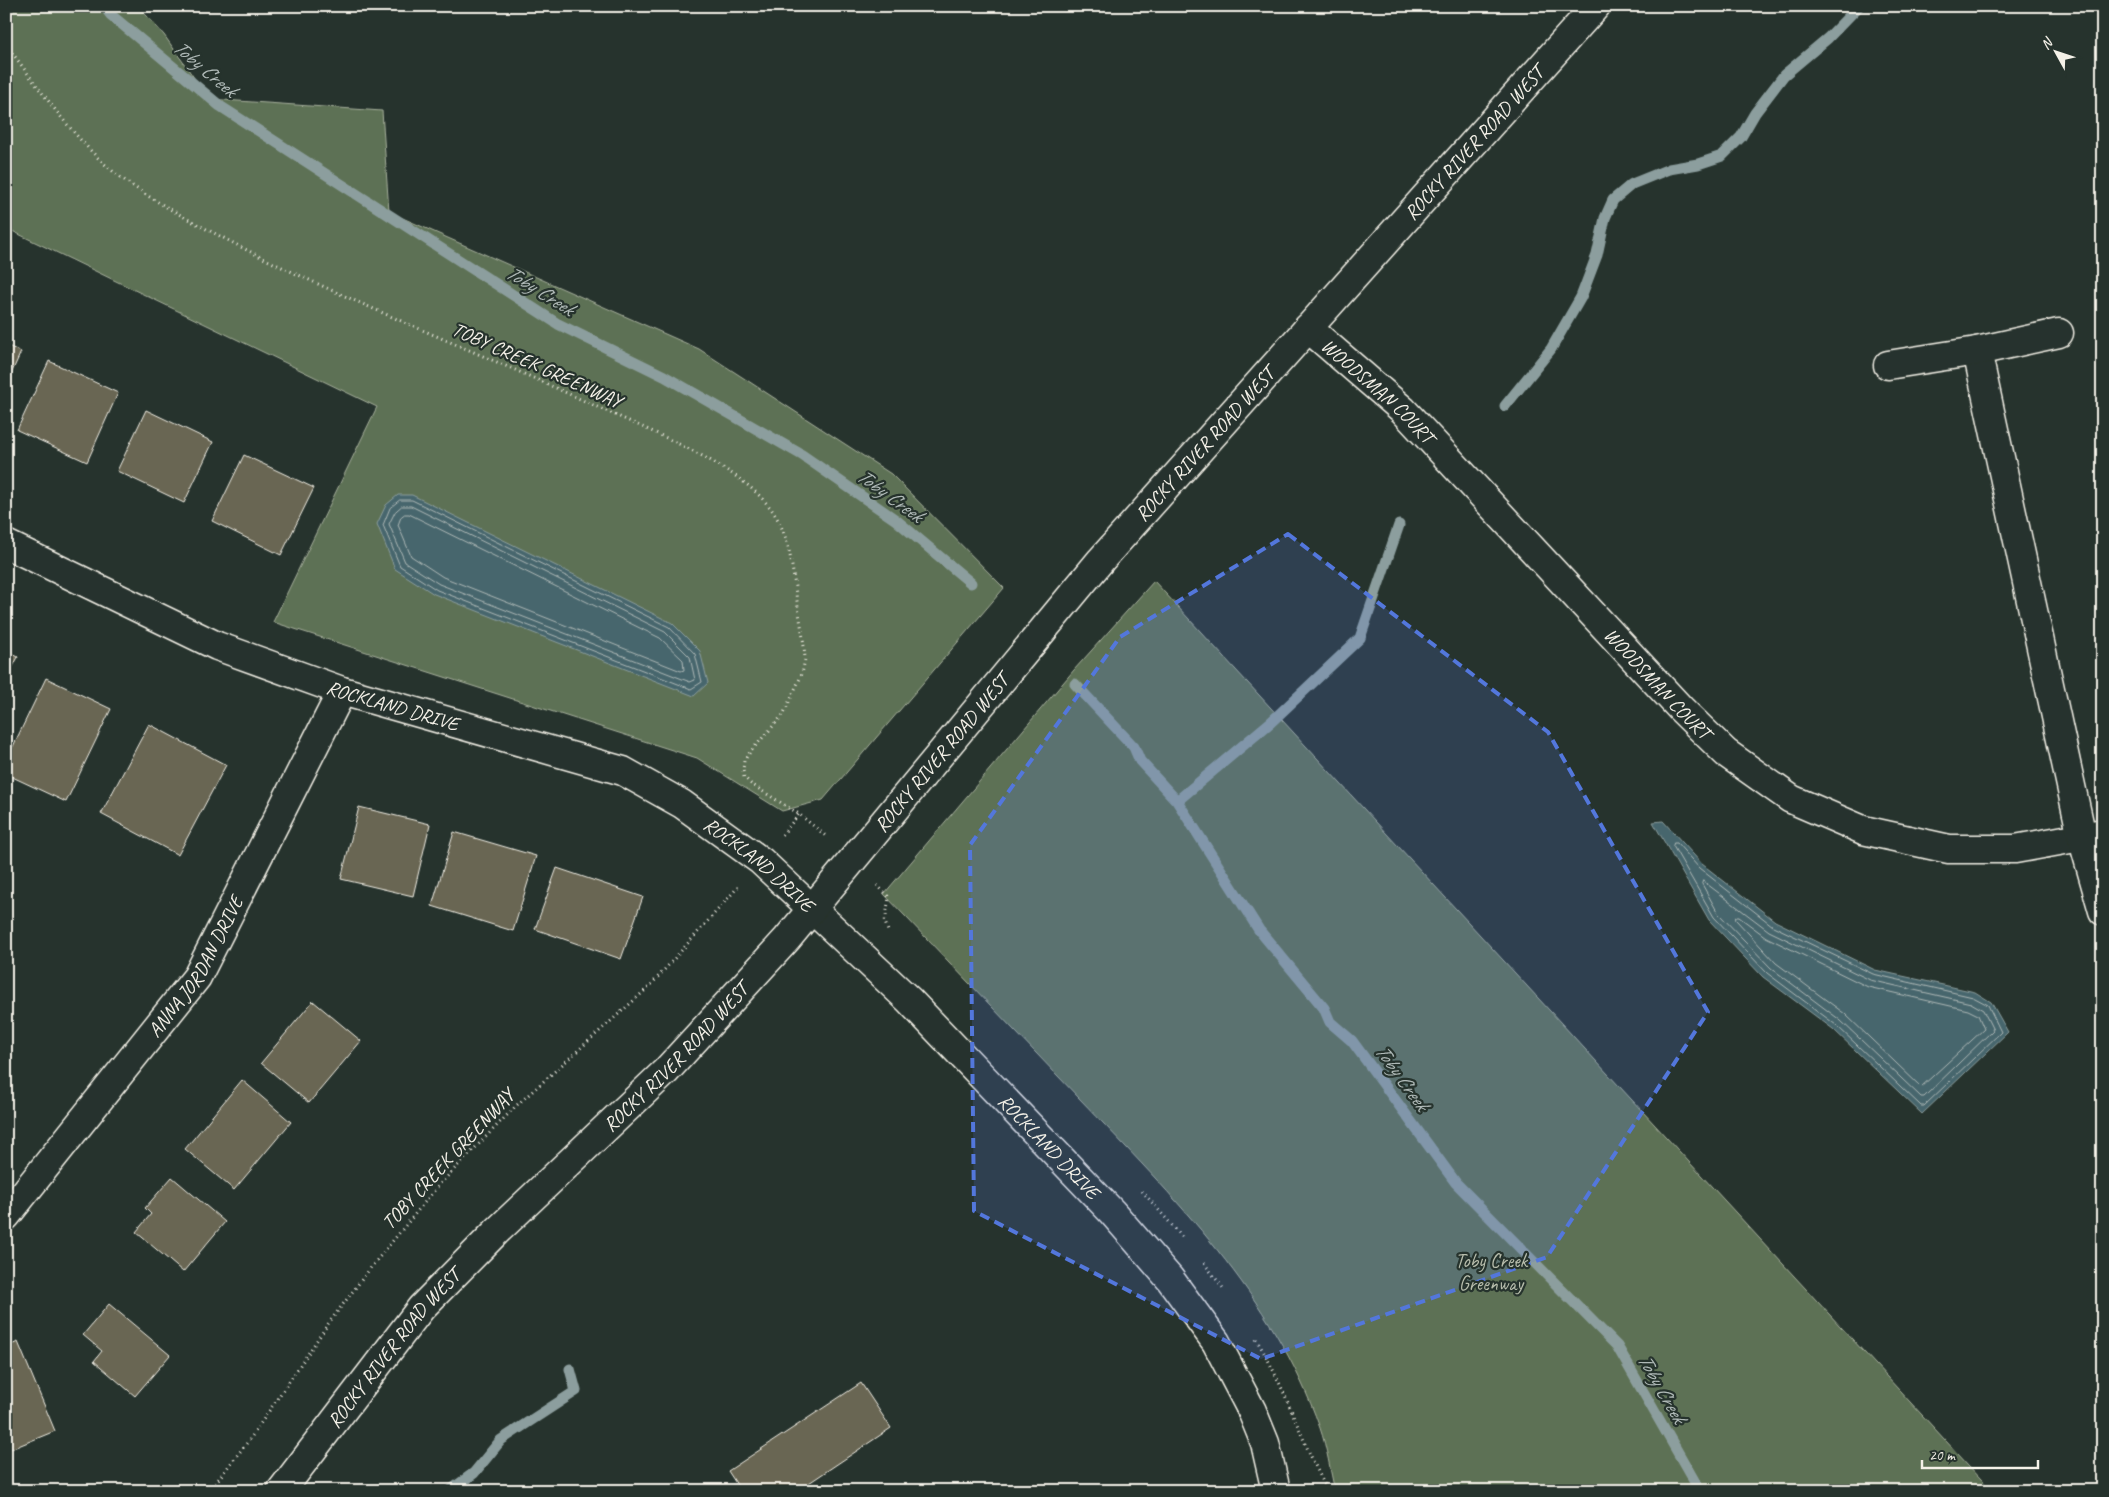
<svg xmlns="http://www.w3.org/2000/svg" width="2109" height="1497" font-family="Caveat,sans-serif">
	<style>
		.green { fill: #5d7154; stroke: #a8b19e }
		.water { fill: #47666d; stroke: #8c9e9e }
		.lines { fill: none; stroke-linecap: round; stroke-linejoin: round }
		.shore { stroke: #afb9b7; stroke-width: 1 }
		.stream { stroke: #8c9e9e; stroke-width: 11 }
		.building { fill: #696652; stroke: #f4f1e8 }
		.minor-casing { stroke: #f4f1e8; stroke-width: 31 }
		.path { stroke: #f4f1e8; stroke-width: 3; stroke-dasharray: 1 4; stroke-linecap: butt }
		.minor { stroke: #26332d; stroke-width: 28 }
		.marked { fill: #5377dc; fill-opacity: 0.2; stroke: #5377dc; stroke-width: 4; stroke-dasharray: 10 6; stroke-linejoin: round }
		.labels { text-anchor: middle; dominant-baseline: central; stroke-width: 4.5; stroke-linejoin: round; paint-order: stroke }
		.street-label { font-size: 20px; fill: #f4f1e8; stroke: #26332d }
		.park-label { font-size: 20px; fill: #b8bead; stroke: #26332d }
		.water-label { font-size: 21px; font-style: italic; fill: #afb9b7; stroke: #26332d }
	</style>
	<rect width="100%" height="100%" fill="#26332d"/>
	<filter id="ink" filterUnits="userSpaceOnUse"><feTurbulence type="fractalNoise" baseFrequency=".02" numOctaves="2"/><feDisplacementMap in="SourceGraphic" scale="10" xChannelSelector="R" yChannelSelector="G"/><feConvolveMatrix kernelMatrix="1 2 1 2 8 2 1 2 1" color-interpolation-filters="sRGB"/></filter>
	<g filter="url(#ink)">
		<path class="green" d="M6,6H138L164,35L209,99L382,111L389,212L699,349L891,474L1004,588L823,800L782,811L697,758L273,622L377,407L6,228Z
			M1154,581L1992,1491H1335C1330,1470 1327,1448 1320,1428C1274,1296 1173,1196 1079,1098C1014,1030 949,962 884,894L1074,670Z"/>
		<path class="water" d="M398,495H412L672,623L700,651L708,683L694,696L434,594L395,569L377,524L386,505Z
			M1663,821L1702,864L1775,921L1875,970L1975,992L1991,1002L2008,1032L1922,1114L1833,1029L1763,977L1709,920L1653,822Z"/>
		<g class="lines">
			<path class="shore" d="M400,500H412L669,627L695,654L702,682L691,689L437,590L400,566L383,525L390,508Z
				M402,506H411L665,632L690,657L695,680L690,682L439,584L405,562L389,524L395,512Z
				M405,514H409L660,638L683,660L684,670L681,671L443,577L411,556L398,525L401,517Z
				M1674,843H1677L1699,868L1773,926L1873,974L1973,997L1988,1005L2001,1032L1924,1106H1921L1836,1025L1767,973L1714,917L1673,846Z
				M1703,881L1769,931L1870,980L1971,1003L1983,1010L1993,1030L1924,1097H1921L1840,1020L1771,968L1718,913L1702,884Z
				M1736,917H1739L1766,937L1868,987L1968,1010L1978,1015L1984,1029L1921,1087L1845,1014L1776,963L1736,920Z"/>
			<path class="stream" d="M104,6L111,15L220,106L558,324L664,376L802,455L896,520L971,583
				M1505,406L1551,349L1581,297L1597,255L1605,218L1613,200L1632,184L1669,169L1698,164L1722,156L1741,137L1755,113L1784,75L1828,38L1859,6
				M1075,684L1134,747L1140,761L1177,801L1259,930L1324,1008L1330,1022L1352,1041L1456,1183L1617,1346L1700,1491
				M1177,801L1271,722L1360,638L1399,525
				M450,1491L474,1473L501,1440L576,1391L570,1369"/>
		</g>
		<path class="building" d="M6,345L21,352L6,385Z
			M49,361L118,393L87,462L17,430Z
			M146,410L213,442L184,503L117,471Z
			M244,455L314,488L281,555L212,521Z
			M6,650L18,657L6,680Z
			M46,678L111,709L66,802L6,774V761Z
			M149,724L226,765L178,855L101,814Z
			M359,807L430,824L413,896L341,879Z
			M454,832L536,856L513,931L432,906Z
			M557,868L643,897L621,959L535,929Z
			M313,1001L361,1041L309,1103L261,1063Z
			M242,1080L291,1122L234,1190L185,1149Z
			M172,1177L225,1222L183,1272L136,1232L151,1214L145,1208Z
			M109,1304L170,1355L135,1396L94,1361L102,1351L83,1335Z
			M18,1342L55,1431L6,1451V1347Z
			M861,1383L891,1428L797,1491H741L728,1471Z"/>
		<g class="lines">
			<defs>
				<g id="minor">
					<path id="s1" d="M1308,328L1403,410L1681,709L1726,753L1791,799L1863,830L1949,849H2015L2103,833"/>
					<path d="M1977,351L2082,837L2103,911"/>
					<path d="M1888,365L1977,351L2059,333"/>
					<path id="s2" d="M6,544L217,646L342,691L623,771L682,804L761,861L909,1000L1112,1212L1170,1279L1216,1342L1252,1411L1265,1443L1276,1491"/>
					<path id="s3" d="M6,1216L197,977L342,691"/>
					<path id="s4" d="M281,1491L421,1308L496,1232L666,1071L787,939L1101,560L1596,6"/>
				</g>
			</defs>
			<use href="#minor" class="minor-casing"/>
			<path class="path" d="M6,45C38,86 69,133 109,168C143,197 197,224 237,245C353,304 475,350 593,405C644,429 732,461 768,505C790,531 792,568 797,601C800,620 804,639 805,659L802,674L783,715L750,752L744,761L743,770L744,777L751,784L799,814L827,837
				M782,835L799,814
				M877,885L889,897L885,922L888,931
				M1142,1191L1184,1239
				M1204,1263L1223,1288
				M1256,1339C1286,1387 1301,1442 1328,1491
				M209,1491L250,1439L328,1324L372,1266L439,1185L517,1105L650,986L738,887"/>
			<use href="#minor" class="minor"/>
		</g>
	</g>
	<path class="marked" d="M1288,534L1548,732L1708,1012L1547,1257L1261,1359L974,1211L970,845L1120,637Z"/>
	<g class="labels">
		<g class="street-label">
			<text stroke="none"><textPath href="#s4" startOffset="1802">ROCKY RIVER ROAD WEST</textPath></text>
			<text transform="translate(537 365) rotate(24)">TOBY CREEK GREENWAY</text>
			<text stroke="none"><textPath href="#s1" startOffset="94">WOODSMAN COURT</textPath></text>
			<text stroke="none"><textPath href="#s4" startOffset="1398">ROCKY RIVER ROAD WEST</textPath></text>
			<text stroke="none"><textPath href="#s1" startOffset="499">WOODSMAN COURT</textPath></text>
			<text stroke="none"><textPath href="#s2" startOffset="420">ROCKLAND DRIVE</textPath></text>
			<text stroke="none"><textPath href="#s4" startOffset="992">ROCKY RIVER ROAD WEST</textPath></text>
			<text stroke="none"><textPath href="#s2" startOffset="825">ROCKLAND DRIVE</textPath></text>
			<text stroke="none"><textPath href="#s3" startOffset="314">ANNA JORDAN DRIVE</textPath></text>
			<text stroke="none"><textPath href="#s4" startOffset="588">ROCKY RIVER ROAD WEST</textPath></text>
			<text stroke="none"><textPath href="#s2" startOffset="1230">ROCKLAND DRIVE</textPath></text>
			<text transform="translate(448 1159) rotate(-47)">TOBY CREEK GREENWAY</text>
			<text stroke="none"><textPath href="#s4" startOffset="182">ROCKY RIVER ROAD WEST</textPath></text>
		</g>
		<g class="park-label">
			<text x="1491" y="1260">Toby Creek<tspan x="1491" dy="23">Greenway</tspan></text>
		</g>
		<g class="water-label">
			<text transform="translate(205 68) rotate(40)">Toby Creek</text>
			<text transform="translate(540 290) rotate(32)">Toby Creek</text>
			<text transform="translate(890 495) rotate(36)">Toby Creek</text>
			<text transform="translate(1402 1077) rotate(54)">Toby Creek</text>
			<text transform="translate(1662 1388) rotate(60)">Toby Creek</text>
		</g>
	</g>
	<rect width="2109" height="1497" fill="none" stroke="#26332d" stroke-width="25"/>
	<rect x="12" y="12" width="2084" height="1472" fill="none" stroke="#f4f1e8" stroke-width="2" filter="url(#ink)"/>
	<g transform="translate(2056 52) rotate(310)" stroke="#26332d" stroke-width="4" paint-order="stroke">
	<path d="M0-4L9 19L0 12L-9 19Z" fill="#f4f1e8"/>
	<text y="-8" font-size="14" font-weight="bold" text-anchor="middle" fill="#f4f1e8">N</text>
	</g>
	<path d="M1922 1460v8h116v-8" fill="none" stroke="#f4f1e8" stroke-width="2.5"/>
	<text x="1929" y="1460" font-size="15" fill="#f4f1e8" stroke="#26332d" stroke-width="4" paint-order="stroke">20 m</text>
</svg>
